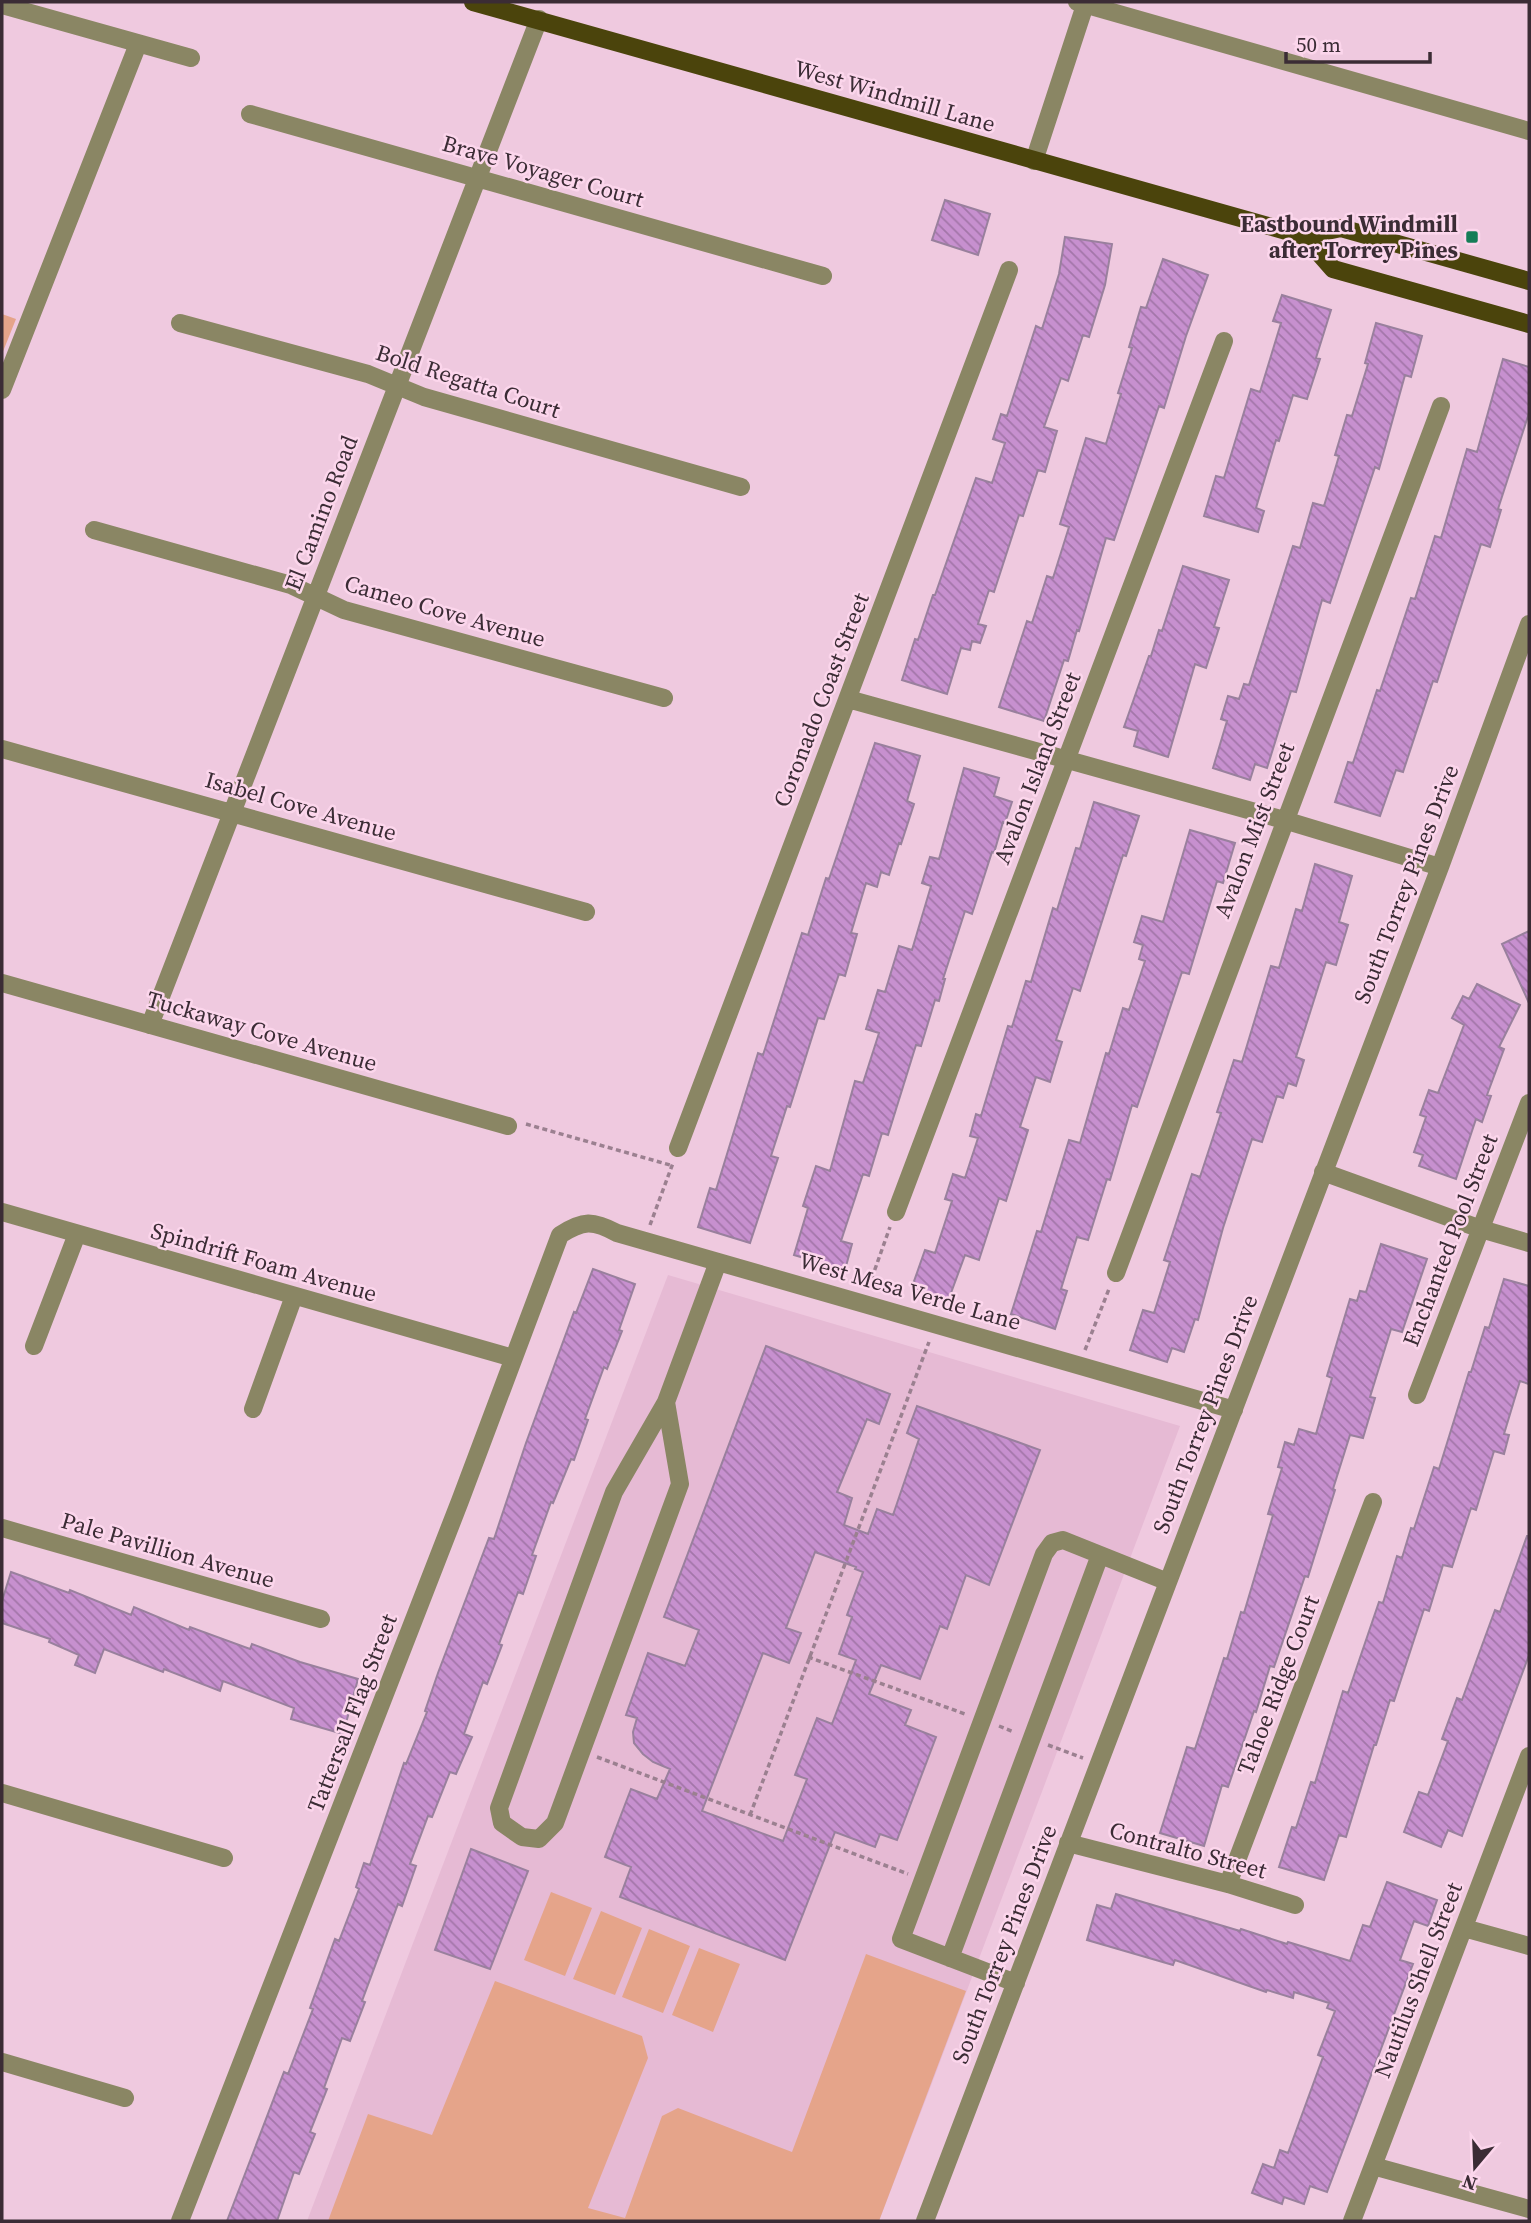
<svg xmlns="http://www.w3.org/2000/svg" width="1531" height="2223" font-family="'Source Serif 4',serif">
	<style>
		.built { fill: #e6bad4 }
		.park { fill: #e5a48a }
		.building { fill: url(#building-back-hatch); stroke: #99809d; stroke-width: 2; fill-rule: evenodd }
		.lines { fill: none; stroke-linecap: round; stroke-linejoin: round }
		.path { stroke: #9b8090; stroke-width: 3.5; stroke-dasharray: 5 3.5; stroke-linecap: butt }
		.minor { stroke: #8a8664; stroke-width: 18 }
		.major { stroke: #4b440c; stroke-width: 18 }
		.poi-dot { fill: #157d57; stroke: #fcd6ec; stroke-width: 2.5 }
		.labels { text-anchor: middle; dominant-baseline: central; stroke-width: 5; stroke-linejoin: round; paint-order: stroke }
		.street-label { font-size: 23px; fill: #3b2c35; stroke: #fcd6ec }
		.poi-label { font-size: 23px; font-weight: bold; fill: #3b2c35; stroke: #fcd6ec; text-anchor: end }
	</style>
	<defs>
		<pattern id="building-back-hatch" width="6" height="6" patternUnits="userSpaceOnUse" patternTransform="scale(1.75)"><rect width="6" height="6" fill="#c790cf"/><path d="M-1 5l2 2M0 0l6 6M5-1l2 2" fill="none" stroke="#a376a9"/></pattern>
	</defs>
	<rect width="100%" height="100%" fill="#efc9df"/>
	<path class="built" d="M668,1275L1180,1426L929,2091L879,2221H307Z"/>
	<path class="park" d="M2,314L16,319L2,354Z
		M551,1892L592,1908L565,1976L524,1960Z
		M601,1911L642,1928L615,1995L573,1979Z
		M649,1929L690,1946L663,2013L622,1997Z
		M699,1948L740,1964L713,2032L672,2015Z
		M866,1954L966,1991L879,2221H328L368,2114L432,2135L495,1981L642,2036L648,2058L588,2208L625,2218L662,2116L678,2108L792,2152Z"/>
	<path class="building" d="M945,200L990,214L978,255L932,240Z
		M1065,237L1112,244L1105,285L1089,337L1083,335L1068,381L1061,378L1044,427L1057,431L1045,472L1038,470L1023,516L1019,515L994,592L989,590L978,624L986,626L980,643L972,641L970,650L961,648L947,694L902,680L915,639L918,640L933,595H935L976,478L992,483L1005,443L993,439L1001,414L1007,416L1036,326L1042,329L1059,274Z
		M1163,259L1208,275L1186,336L1164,408L1159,406L1114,540L1106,538L1079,631L1077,630L1068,661L1064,660L1044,721L999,707L1027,621L1032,623L1047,576L1053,578L1069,527L1060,524L1086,438L1106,444L1121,394L1118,393L1132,348L1129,347L1141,307L1146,308Z
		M1282,295L1331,310L1316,358L1320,359L1307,399L1293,395L1279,441L1276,440L1256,508L1264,511L1258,532L1204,516L1216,476L1224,478L1251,389L1260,392L1281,323L1273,321Z
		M1376,323L1422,336L1411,377L1405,375L1379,469L1375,467L1330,603L1322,600L1296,692L1291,691L1267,768L1255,764L1250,780L1213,768L1227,721L1221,719L1228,696L1239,699L1244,684L1249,685L1293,546L1300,548L1313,503L1324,506L1339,456L1335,455L1347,415L1352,416L1368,364L1365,363Z
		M1503,359L1529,367V413L1498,509L1501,510L1490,547L1481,544L1437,682L1433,681L1403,772L1396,770L1380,816L1335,802L1348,762L1353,763L1377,690L1380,691L1411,598L1415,599L1435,536L1441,538L1467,449L1477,452Z
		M1183,566L1229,580L1214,627L1219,628L1206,668L1195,664L1168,757L1134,746L1138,731L1124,727L1149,656H1151L1159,630L1162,631Z
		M875,743L920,756L907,801L914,804L901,844L899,843L889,875L881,872L877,887L866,883L851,933L857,934L845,976L839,974L824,1019L818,1018L790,1107L787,1106L771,1156L778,1158L750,1243L698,1227L710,1188L716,1190L758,1053L763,1055L802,933L808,935L826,878L829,879Z
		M964,768L999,778L994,796L1012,802L1005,823L1003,822L994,853L992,852L972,914L965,911L943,979H945L939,1001L935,1000L921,1046L916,1045L888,1135L882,1133L869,1176L863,1174L841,1241L852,1244L845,1270L794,1255L808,1208L803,1206L816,1166L830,1171L855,1081L863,1083L879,1033L866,1029L878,990L885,992L899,946L912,950L931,886L922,883L930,857L939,859Z
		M1094,802L1139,816L1126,856L1123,855L1080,991L1073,988L1056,1040L1062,1042L1050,1082L1036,1077L1020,1127L1028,1130L1006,1201L999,1198L979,1260L965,1255L948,1301L912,1287L925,1250L935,1253L952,1201L945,1199L953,1174L965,1178L978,1138L970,1136L976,1114L981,1116L1008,1026L1012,1027L1026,981L1031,982L1053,908L1057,910L1076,848L1080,849Z
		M1190,830L1235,843L1223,883L1217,881L1189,974L1182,972L1137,1107L1132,1105L1110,1180L1107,1179L1088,1240L1077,1237L1061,1289L1067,1291L1055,1329L1011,1314L1037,1231L1041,1232L1069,1140L1080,1143L1106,1053L1109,1054L1123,1008L1129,1010L1145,961L1139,959L1143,945L1134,942L1142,916L1163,922Z
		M1315,864L1352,876L1339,922L1348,925L1336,965L1326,962L1296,1057L1304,1060L1296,1086L1288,1083L1283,1098L1277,1096L1262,1142L1252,1139L1223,1228L1198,1320L1195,1319L1184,1352L1172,1348L1167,1362L1130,1350L1143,1310L1154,1313L1170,1262L1164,1260L1192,1174L1200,1177L1221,1113L1217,1112L1234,1060L1242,1062L1271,966L1279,968L1296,909L1302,911Z
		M1529,931V1003L1502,944Z
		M1477,984L1520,1005L1499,1047L1504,1049L1487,1095L1491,1096L1482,1122L1476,1119L1456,1179L1419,1166L1423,1155L1414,1152L1426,1117L1420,1115L1429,1090L1438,1093L1464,1025L1452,1018L1463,996L1469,999Z
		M1381,1244L1427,1259L1402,1332L1391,1329L1370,1397L1375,1398L1363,1438L1350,1435L1333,1489L1335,1490L1308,1577L1305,1576L1274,1667L1270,1666L1256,1712L1254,1711L1228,1787L1222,1785L1204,1846L1160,1833L1187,1747L1195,1749L1224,1658L1227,1659L1241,1612L1244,1613L1273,1515L1268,1514L1282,1468L1278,1467L1285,1442L1294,1445L1299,1429L1316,1434L1332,1378L1327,1376L1350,1299L1357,1301L1360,1291L1366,1292Z
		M593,1269L635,1284L619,1330L622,1331L607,1369L604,1367L585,1419L588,1420L574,1460L571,1459L553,1503L551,1502L532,1555L536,1556L523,1594L518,1592L499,1644L502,1645L487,1684L483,1682L464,1734L472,1737L456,1774L450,1772L432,1817L428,1816L410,1864L416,1866L402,1906L398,1904L362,2001L365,2002L350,2041L342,2038L324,2088L327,2089L310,2132L315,2134L299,2174L294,2172L277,2221H227L284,2072L288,2074L313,2009L310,2008L335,1939L339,1941L359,1889L356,1887L364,1863L370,1865L404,1763L406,1764L427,1712L425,1711L438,1673L489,1538L494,1539L526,1443L574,1312L576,1313Z
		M1504,1279L1529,1286V1384L1520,1381L1504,1434L1509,1435L1504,1454L1494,1451L1476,1510L1471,1508L1452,1567L1443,1565L1429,1611L1424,1609L1394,1701L1390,1700L1376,1745H1374L1346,1837L1339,1835L1324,1880L1279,1867L1292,1827L1296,1828L1311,1782L1315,1783L1343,1691L1348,1693L1379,1602L1383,1603L1397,1556L1402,1558L1411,1528L1414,1529L1434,1467L1439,1469L1469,1372H1471L1485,1327L1489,1328Z
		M766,1346L890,1394L879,1424L867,1419L837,1492L852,1498L844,1525L868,1534L877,1509L893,1515L919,1439L907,1433L917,1406L1040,1450L989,1585L966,1575L947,1629L940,1626L920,1679L881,1665L869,1694L911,1710L905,1725L936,1737L897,1840L880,1834L875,1847L835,1832L785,1960L620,1897L631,1867L605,1857L631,1789L657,1799L670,1769L653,1762L643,1754L634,1743L633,1732L637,1718L626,1715L648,1653L685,1666L699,1630L664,1617ZM815,1552L856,1567L855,1569L863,1572L847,1615L852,1617L839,1654L856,1660L832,1724L817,1718L795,1775L807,1779L783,1841L702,1811L763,1653L789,1663L801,1633L786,1628Z
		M1527,1536H1529V1655L1462,1836L1448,1830L1441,1847L1404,1832L1419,1792L1428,1795L1448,1741L1442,1739L1457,1698L1462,1700L1495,1610L1500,1612Z
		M11,1572L69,1593L70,1590L131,1615L134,1607L189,1630L190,1627L250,1649L252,1644L300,1662L358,1679L343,1734L291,1719L294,1708L223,1681L220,1691L164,1669L163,1672L104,1649L95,1673L75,1665L79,1655L49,1642L50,1639L2,1623V1601Z
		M471,1849L528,1871L490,1969L435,1950Z
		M1387,1882L1437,1900L1428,1926L1414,1921L1400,1960L1413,1964L1327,2192L1310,2186L1304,2204L1284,2197L1282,2204L1252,2193L1263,2164L1274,2168L1280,2150L1288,2153L1323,2057L1318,2055L1335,2011L1327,2008L1329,2003L1294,1992L1293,1998L1267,1990L1266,1992L1175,1960L1173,1965L1087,1940L1097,1905L1111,1909L1116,1894L1240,1931L1241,1929L1287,1944L1288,1942L1350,1961L1363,1925L1370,1927Z"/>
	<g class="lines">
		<path class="path" d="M526,1124L670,1165
			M650,1225L673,1163
			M869,1286L890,1227
			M1085,1350L1109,1289
			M808,1657L965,1714
			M999,1726L1014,1732
			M1048,1745L1083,1758
			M597,1757L908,1874
			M750,1815L929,1342"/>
		<path class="minor" d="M1077,2L1529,131
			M2,5L191,58
			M250,114L823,276
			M1034,161L1086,2
			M180,323L368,374L424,397L741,487
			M2,390L138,44
			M94,530L291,585L344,610L664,698
			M848,699L1284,820L1440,867
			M2,749L586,912
			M2,983L508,1126
			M150,1025L539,19
			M678,1148L1009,270
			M1323,1172L1481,1229L1529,1243
			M2,1212L513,1358
			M896,1212L1224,341
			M1116,1273L1441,406
			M34,1346L77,1234
			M1417,1395L1529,1103
			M666,1402L680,1484L555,1823L539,1839L522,1837L502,1823L499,1808L614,1492L666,1402L718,1262
			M253,1409L294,1296
			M2,1528L321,1619
			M2,1793L224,1858
			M1068,1843L1228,1884L1295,1905
			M1228,1884L1373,1502
			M1464,1928L1529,1946
			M950,1958L1100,1555
			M1016,1983L901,1939L1044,1554L1052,1543L1063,1540L1168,1582
			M2,2062L125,2098
			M1373,2166L1529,2209
			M180,2221L460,1501L560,1235C583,1220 593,1220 617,1233L1234,1410
			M925,2221L1440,867L1529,624
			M1352,2221L1529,1756"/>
		<path class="major" d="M473,2L1304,236L1341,228L1529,281
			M1304,236L1333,269L1529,324"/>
	</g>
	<rect class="poi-dot" x="1465" y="230" width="14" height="14" rx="3.5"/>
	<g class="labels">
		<g class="street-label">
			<text transform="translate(895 96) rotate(16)">West Windmill Lane</text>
			<text transform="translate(543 171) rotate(16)">Brave Voyager Court</text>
			<text transform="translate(468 381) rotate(18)">Bold Regatta Court</text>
			<text transform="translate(321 513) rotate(-69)">El Camino Road</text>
			<text transform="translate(445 611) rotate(16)">Cameo Cove Avenue</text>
			<text transform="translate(821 700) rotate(-69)">Coronado Coast Street</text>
			<text transform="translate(1037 768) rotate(-69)">Avalon Island Street</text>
			<text transform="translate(301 806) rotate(16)">Isabel Cove Avenue</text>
			<text transform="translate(1254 830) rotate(-69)">Avalon Mist Street</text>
			<text transform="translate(1406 884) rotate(-69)">South Torrey Pines Drive</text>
			<text transform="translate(262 1031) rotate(16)">Tuckaway Cove Avenue</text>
			<text transform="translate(1450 1240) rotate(-69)">Enchanted Pool Street</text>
			<text transform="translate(264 1262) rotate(16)">Spindrift Foam Avenue</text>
			<text transform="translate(910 1291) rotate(16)">West Mesa Verde Lane</text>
			<text transform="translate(1205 1414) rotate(-69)">South Torrey Pines Drive</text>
			<text transform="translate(168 1550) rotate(16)">Pale Pavillion Avenue</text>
			<text transform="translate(1278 1685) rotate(-69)">Tahoe Ridge Court</text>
			<text transform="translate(352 1713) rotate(-69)">Tattersall Flag Street</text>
			<text transform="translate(1188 1850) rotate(15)">Contralto Street</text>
			<text transform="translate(1004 1944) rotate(-69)">South Torrey Pines Drive</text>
			<text transform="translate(1418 1980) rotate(-69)">Nautilus Shell Street</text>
		</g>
		<g class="poi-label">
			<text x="1458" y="224">Eastbound Windmill<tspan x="1458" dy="26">after Torrey Pines</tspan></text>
		</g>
	</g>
	<rect width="1531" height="2223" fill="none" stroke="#3b2c35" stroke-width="7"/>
	<g transform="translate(1475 2167) rotate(199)" stroke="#fcd6ec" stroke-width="5" paint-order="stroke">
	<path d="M0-5L12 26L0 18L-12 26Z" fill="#3b2c35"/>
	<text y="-10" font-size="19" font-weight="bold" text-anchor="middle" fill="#3b2c35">N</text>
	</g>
	<path d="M1286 52v10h144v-10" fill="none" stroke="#3b2c35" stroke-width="3.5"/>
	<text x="1296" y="52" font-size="21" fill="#3b2c35" stroke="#fcd6ec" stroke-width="5" paint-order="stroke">50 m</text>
</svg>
